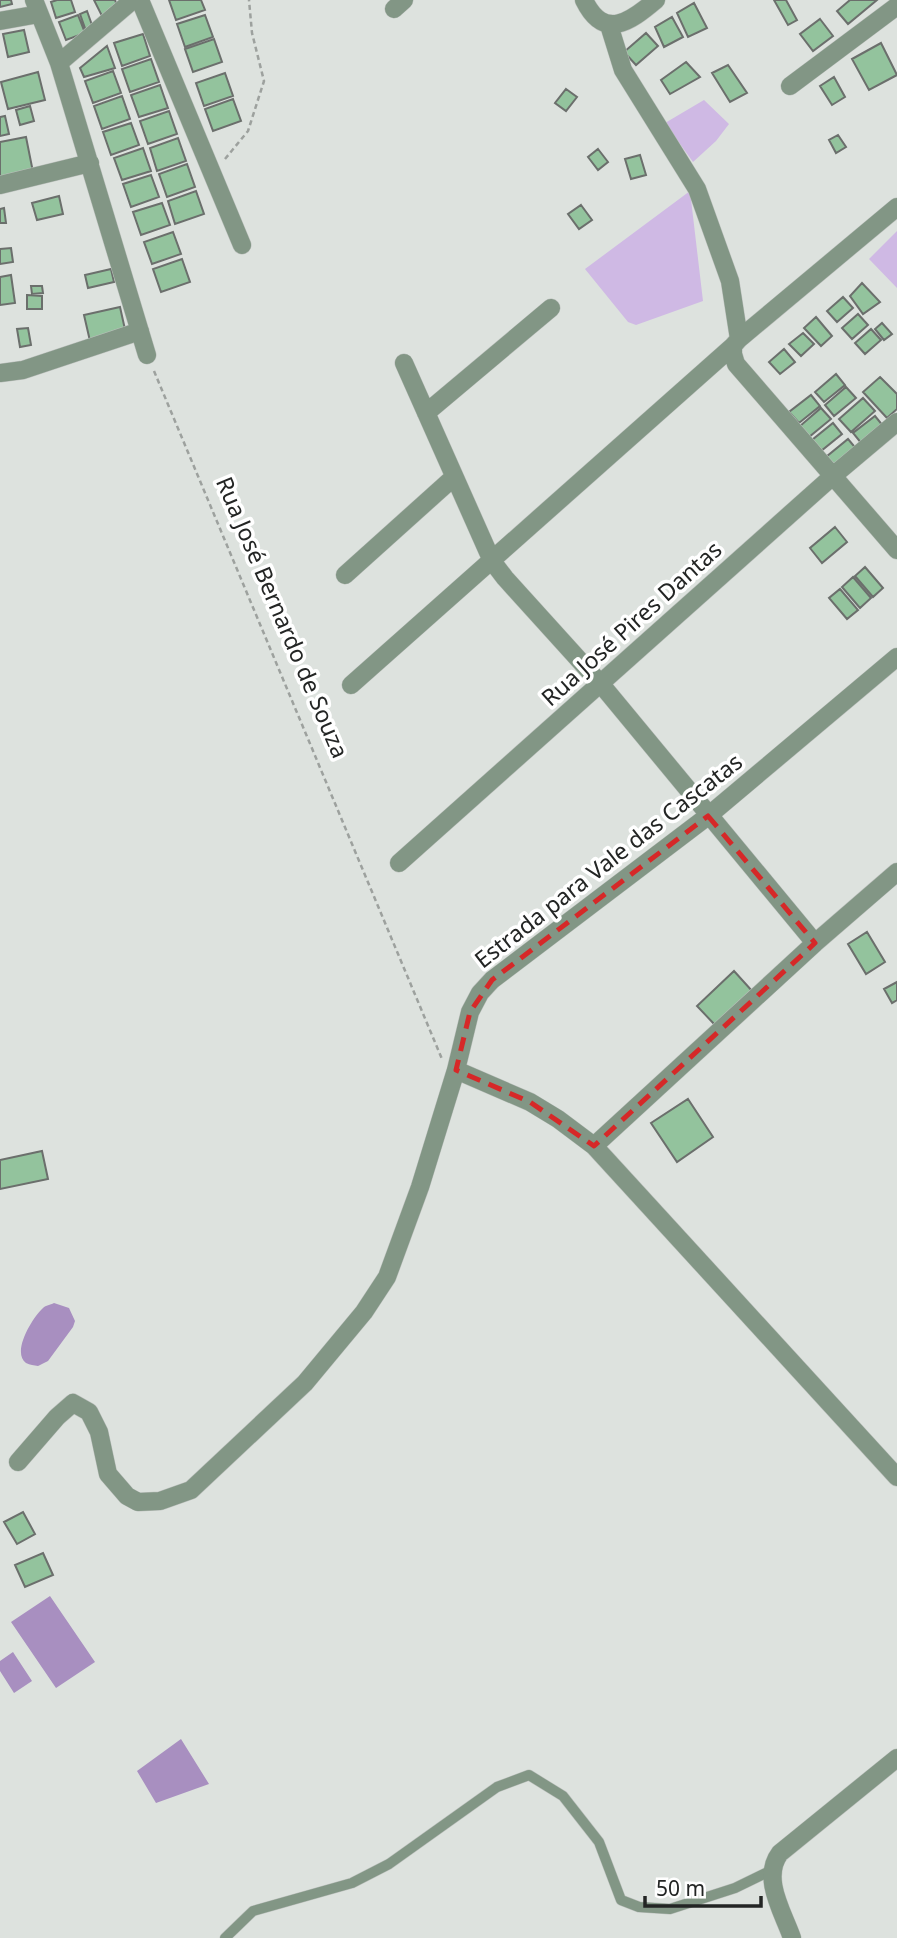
<svg xmlns="http://www.w3.org/2000/svg" width="897" height="1938" font-family="'Noto Sans',sans-serif">
	<style>
		.green { fill: #cfb9e4 }
		.water { fill: #a88fc0 }
		.building { fill: #93c39d; stroke: #6b6f6c; stroke-width: 2 }
		.lines { fill: none; stroke-linecap: round; stroke-linejoin: round }
		.lane-casing { stroke: #bcc0bd; stroke-width: 11 }
		.street-casing { stroke: #bcc0bd; stroke-width: 19 }
		.path { stroke: #9da19e; stroke-width: 2.5; stroke-dasharray: 5 3.5; stroke-linecap: butt }
		.lane { stroke: #829685; stroke-width: 10 }
		.street { stroke: #829685; stroke-width: 18 }
		.marked { fill: none; stroke: #d62828; stroke-width: 5; stroke-dasharray: 14 9; stroke-linejoin: round }
		.labels { text-anchor: middle; dominant-baseline: central; stroke-width: 7; stroke-linejoin: round; paint-order: stroke }
		.street-label { font-size: 23px; fill: #232524; stroke: #fff }
	</style>
	<rect width="100%" height="100%" fill="#dde2de"/>
	<path class="green" d="M704,100L729,124L716,141L693,162L665,123Z
		M690,191L703,301L636,325L628,322L585,269Z
		M897,231V288L869,259Z"/>
	<path class="water" d="M54,1303L69,1308L75,1321L73,1327L48,1361L38,1366C34,1365 30,1365 26,1363C11,1352 33,1317 43,1308C46,1305 50,1305 54,1303Z
		M50,1596L95,1662L56,1688L11,1622Z
		M13,1652L32,1681L14,1693L0,1671V1661Z
		M181,1739L209,1784L156,1803L137,1771Z"/>
	<path class="building" d="M0,0H11L12,4L0,7Z
		M57,0H71L75,12L56,18L51,2Z
		M94,0H115L118,8L102,16Z
		M169,0H201L205,10L176,20Z
		M774,0H786L797,20L788,25Z
		M850,0H877L848,24L837,11Z
		M694,3L707,28L688,37L677,13Z
		M87,11L93,28L86,31L80,14Z
		M78,15L85,33L66,40L59,22Z
		M205,15L213,37L185,47L177,24Z
		M672,17L683,37L664,47L655,27Z
		M820,19L833,36L813,51L800,34Z
		M24,30L29,52L8,57L3,34Z
		M646,33L658,46L636,65L624,52Z
		M143,34L150,56L122,66L114,43Z
		M214,39L222,62L193,72L185,49Z
		M881,43L897,75L869,90L852,59Z
		M107,46L115,68L84,77L80,68Z
		M151,59L159,82L130,92L122,69Z
		M686,62L700,77L670,94L661,80Z
		M728,65L747,93L730,102L712,73Z
		M113,71L121,93L93,103L85,81Z
		M38,72L45,100L8,109L1,82Z
		M225,73L233,96L204,106L196,83Z
		M834,77L845,97L832,105L820,86Z
		M160,85L168,108L139,117L131,95Z
		M566,89L577,97L566,111L555,103Z
		M122,96L130,119L102,129L94,106Z
		M233,99L241,121L213,131L205,109Z
		M30,106L34,121L20,125L16,110Z
		M169,111L177,134L148,144L140,121Z
		M5,116L9,134L0,136V117Z
		M131,123L139,145L111,155L103,132Z
		M838,135L846,147L836,153L829,140Z
		M26,137L33,172L0,179V142Z
		M178,138L186,161L157,171L150,148Z
		M143,148L151,171L122,180L114,158Z
		M598,149L608,162L598,170L588,157Z
		M640,155L646,175L631,179L625,159Z
		M187,164L195,187L167,197L159,174Z
		M151,175L159,197L131,207L123,184Z
		M196,191L204,214L175,224L168,201Z
		M59,196L63,214L37,220L32,203Z
		M162,203L170,225L141,235L133,212Z
		M581,205L592,220L579,229L568,214Z
		M4,208L6,223H0V209Z
		M173,232L181,254L152,264L144,242Z
		M11,248L13,262L0,264V249Z
		M182,259L190,282L161,292L153,269Z
		M111,269L114,282L88,288L85,275Z
		M11,275L15,303L0,305V277Z
		M862,283L880,302L863,314L850,296Z
		M31,286H42L43,293L32,294Z
		M27,295L42,296V309H27Z
		M843,297L853,308L837,322L827,311Z
		M120,307L126,334L90,341L84,315Z
		M858,314L868,325L852,339L842,328Z
		M816,317L832,336L821,346L804,328Z
		M882,323L892,334L884,340L875,329Z
		M28,328L31,345L20,347L17,329Z
		M871,329L881,340L865,354L855,343Z
		M803,333L814,344L801,356L789,344Z
		M784,349L795,362L780,374L769,362Z
		M836,374L845,385L824,402L815,392Z
		M880,377L897,394V409L887,418L863,392Z
		M846,387L856,398L834,416L825,405Z
		M811,395L820,406L799,423L789,412Z
		M863,398L875,411L851,432L839,419Z
		M821,408L831,419L809,437L800,426Z
		M875,416L884,427L862,444L853,433Z
		M833,423L842,434L821,451L812,440Z
		M848,439L859,452L836,470L826,457Z
		M835,527L847,542L822,563L810,548Z
		M865,567L883,588L873,597L855,576Z
		M853,577L871,598L860,608L842,587Z
		M840,589L858,610L847,619L829,598Z
		M867,932L885,962L866,974L848,944Z
		M734,971L753,992L716,1026L697,1006Z
		M897,982V1000L892,1003L884,989Z
		M688,1099L713,1137L677,1162L651,1123Z
		M42,1151L48,1179L0,1189V1160Z
		M23,1512L35,1534L17,1544L4,1522Z
		M43,1553L53,1575L25,1587L15,1565Z"/>
	<g class="lines">
		<defs>
			<path id="lane" d="M225,1938L253,1911L352,1883L389,1864L497,1787L529,1775L563,1796L599,1842L621,1900L639,1907L670,1909L735,1888L772,1870"/>
			<path id="street" d="M34,0L59,63L147,355
				M140,0L242,245
				M584,0C604,41 630,22 656,0
				M394,9L404,0
				M0,21L39,14
				M609,25L623,70L697,189L730,281L739,339
				M59,63L133,0
				M790,86L897,6
				M0,185L90,163
				M733,346V354L736,364L897,550
				M404,363L492,561L505,578L600,683L815,943
				M0,373L23,370L140,331
				M426,413L551,308
				M345,575L454,477
				M351,685L733,346L739,339L897,207
				M399,863L834,475L897,422
				M456,1070L530,1102L558,1119L594,1146L897,1477
				M594,1146L815,943L897,872
				M18,1462L57,1417L73,1403L89,1412L99,1432L108,1474L127,1496L138,1502L160,1501L191,1490L305,1383L364,1312L387,1277L420,1187L456,1070L470,1012L480,993L492,980L708,816L897,657
				M792,1938C783,1912 761,1878 780,1853L897,1758"/>
		</defs>
		<use href="#lane" class="lane-casing"/>
		<use href="#street" class="street-casing"/>
		<path class="path" d="M225,159L248,131L264,81L252,33L249,0
			M154,371L442,1059"/>
		<use href="#lane" class="lane"/>
		<use href="#street" class="street"/>
	</g>
	<path class="marked" d="M708,816L815,943L594,1146L530,1102L456,1070L470,1012L492,980Z"/>
	<g class="labels">
		<g class="street-label">
			<text transform="translate(283 617) rotate(67)">Rua José Bernardo de Souza</text>
			<text transform="translate(631 623) rotate(-42)">Rua José Pires Dantas</text>
			<text transform="translate(608 860) rotate(-38)">Estrada para Vale das Cascatas</text>
		</g>
	</g>
	<path d="M645 1896v10h116v-10" fill="none" stroke="#232524" stroke-width="3.5"/>
	<text x="656" y="1896" font-size="21" fill="#232524" stroke="#ffffff" stroke-width="5" paint-order="stroke">50 m</text>
</svg>
